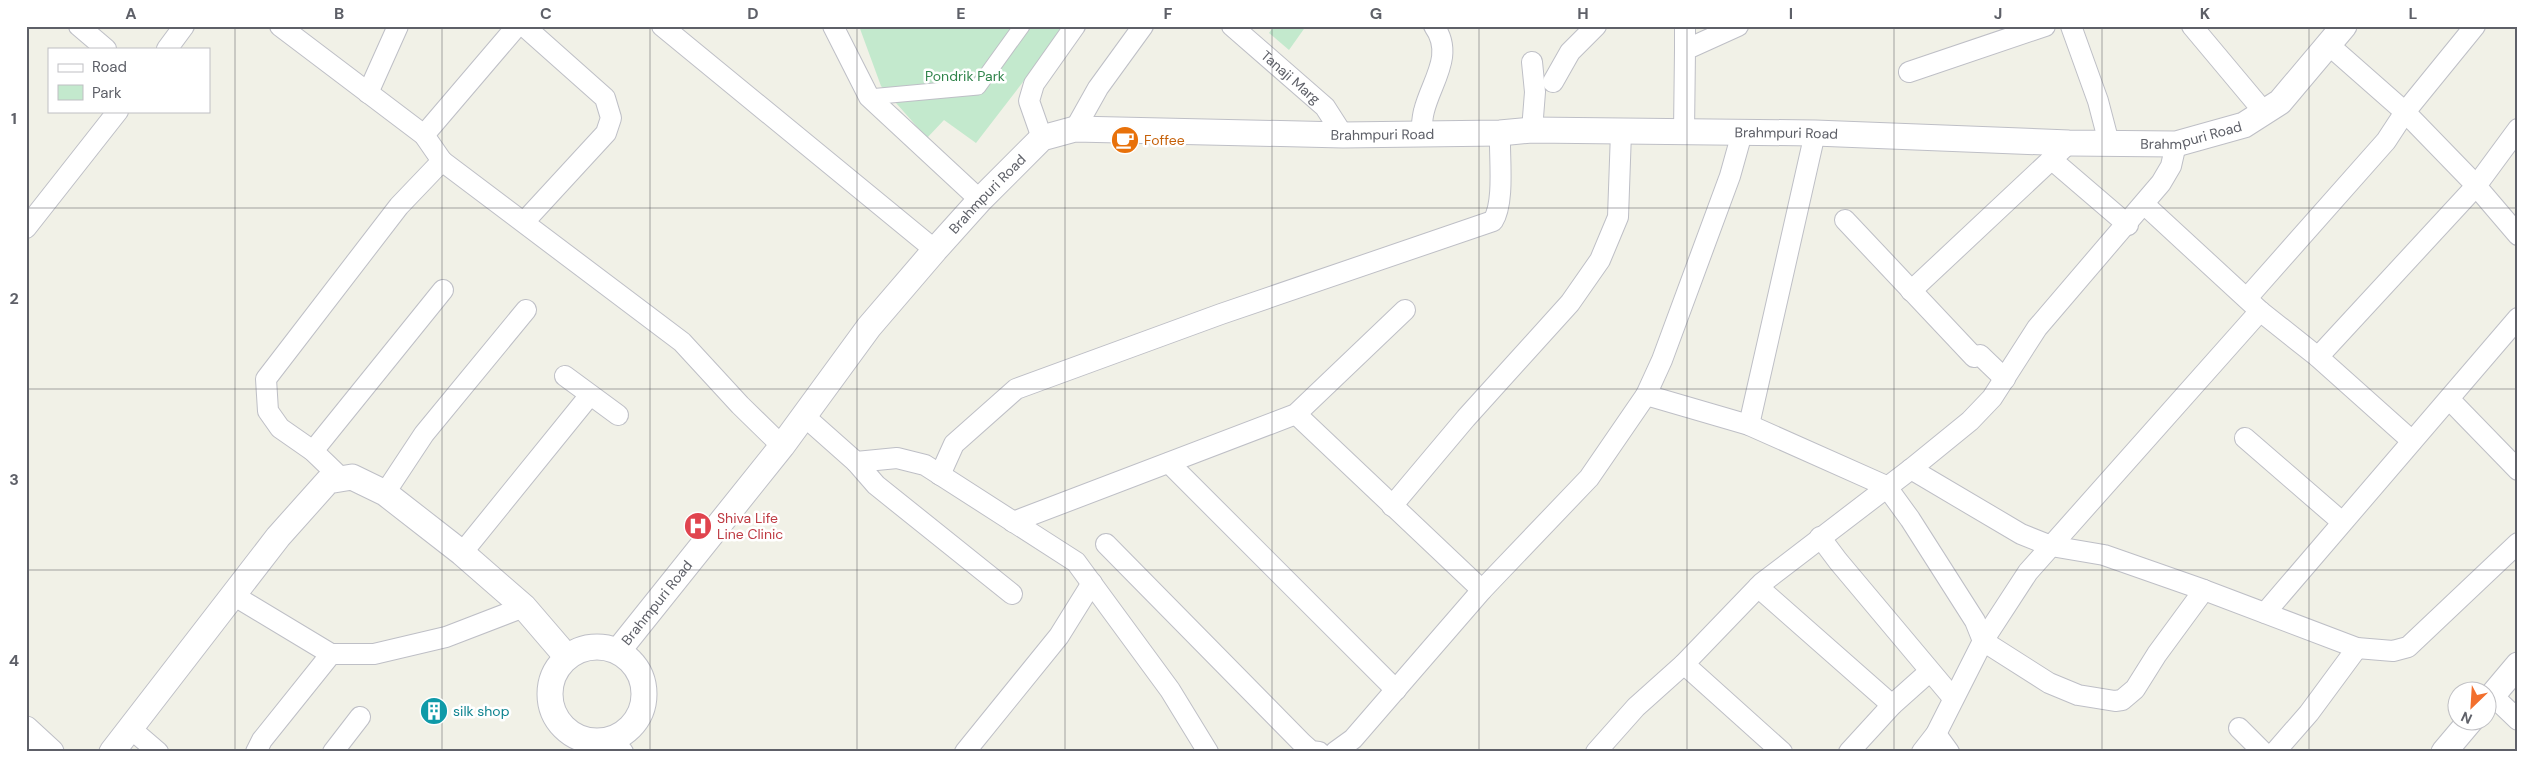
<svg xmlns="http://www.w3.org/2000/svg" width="2544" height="778" font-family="'DM Sans',sans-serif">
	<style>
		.green { fill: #c3e9cd }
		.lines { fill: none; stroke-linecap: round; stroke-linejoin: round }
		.pedestrian-casing { stroke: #bebfc6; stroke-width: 17 }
		.minor-casing { stroke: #bebfc6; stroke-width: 22 }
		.tertiary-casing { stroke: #bebfc6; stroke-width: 27 }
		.pedestrian { stroke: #fff; stroke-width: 15 }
		.minor { stroke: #fff; stroke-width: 20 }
		.tertiary { stroke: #fff; stroke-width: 25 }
		.grid { fill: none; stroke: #5e6068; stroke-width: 1; stroke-opacity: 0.55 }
		.labels { text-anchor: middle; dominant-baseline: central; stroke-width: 5; stroke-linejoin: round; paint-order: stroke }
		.park-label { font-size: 14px; fill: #30844b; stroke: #fff }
		.street-label { font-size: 14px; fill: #5e6068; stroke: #fff }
		.food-label { font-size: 14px; fill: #c56008; stroke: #fff; text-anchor: start }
		.health-label { font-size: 14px; fill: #be3a42; stroke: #fff; text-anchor: start }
		.culture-label { font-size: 14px; fill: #0d838f; stroke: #fff; text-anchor: start }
		.neatline { fill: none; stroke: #5e6068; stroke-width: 2 }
		.grid-label { font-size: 16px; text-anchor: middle; font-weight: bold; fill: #5e6068 }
	</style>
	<rect width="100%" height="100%" fill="#f1f1e7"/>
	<path class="green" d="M859,26H1066L976,143L944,120L927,138L881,86Z
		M1274,26H1306L1289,50L1269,33Z"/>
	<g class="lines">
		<defs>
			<path id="pedestrian" d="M869,97L978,87L1022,26"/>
			<g id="minor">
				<path d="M79,26L106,49"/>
				<path d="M280,26L424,135L442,161L399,206L266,379L268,411L280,428L313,451L342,479"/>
				<path d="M662,26L935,250"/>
				<path d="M833,26L869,97L980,200"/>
				<path id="s1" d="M1232,26L1325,107L1343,135"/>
				<path d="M2071,26L2098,101L2109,143"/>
				<path d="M2192,26L2264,112"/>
				<path d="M2330,46L2405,112L2471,180L2518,235"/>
				<path d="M167,49L184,26"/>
				<path d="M1685,50V26"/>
				<path d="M1909,72L2045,26"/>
				<path d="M1553,82L1570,52L1596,26"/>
				<path d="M368,93L398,26"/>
				<path d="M1075,129L1098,88L1143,26"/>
				<path d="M1532,130L1535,92L1532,62"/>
				<path d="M1684,132L1685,50L1738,26"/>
				<path d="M1421,134C1422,126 1422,118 1424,111C1431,82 1455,55 1434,26"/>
				<path d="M424,135L517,26"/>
				<path d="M1042,138L1029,101L1034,84L1075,26"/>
				<path d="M2051,159L2128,225"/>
				<path d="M442,161L682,342L740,405L782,446"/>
				<path d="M2145,205L2260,311L2318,357L2412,441"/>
				<path d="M1845,220L1974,357L1980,355L2005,379"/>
				<path d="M524,222L606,133L611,118L605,98L524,26"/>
				<path d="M26,228L118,111"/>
				<path d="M1911,291L2069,143"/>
				<path d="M2247,298L2386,141L2405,112L2475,26"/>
				<path d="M2318,357L2476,186L2518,129"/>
				<path d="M565,376L618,415"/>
				<path d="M1646,395L1662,360L1730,176L1742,133"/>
				<path d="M2449,399L2518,470"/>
				<path d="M1296,414L1482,590"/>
				<path d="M803,415L856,462L897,458L925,465L1076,562L1170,690L1208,752"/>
				<path d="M1749,425L1815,133"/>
				<path d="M2245,438L2342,522"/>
				<path d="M313,451L443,290"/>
				<path d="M856,462L876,485L1012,594"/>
				<path d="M1169,463L1396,690"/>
				<path d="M1911,469L2021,534L2051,546L2104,555L2204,590L2357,648L2393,651L2408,647L2518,543"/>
				<path d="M940,475L954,444L1016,389L1221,314L1493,221C1505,202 1499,156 1500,133"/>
				<path d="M385,493L424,434L526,310"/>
				<path d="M1392,506L1466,418L1570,303L1600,260L1618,217L1621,132"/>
				<path d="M1013,522L1296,414L1405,310"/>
				<path d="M1820,537L1838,561L1953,698"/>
				<path d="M1106,544L1302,743L1311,751L1319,752"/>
				<path d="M462,553L590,395"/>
				<path d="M1758,587L1892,705"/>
				<path d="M233,595L331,654H374L446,637L524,607"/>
				<path d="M2265,613L2518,318"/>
				<path d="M1684,664L1782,752"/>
				<path d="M2493,696L2518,720"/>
				<path d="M130,728L158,752"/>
				<path d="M2239,728L2263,752"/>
				<path d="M1936,734L1949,752"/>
				<path d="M611,739L623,752"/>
				<path d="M256,752L262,740L331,654"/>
				<path d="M333,752L360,717"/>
				<path d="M965,752L1059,636L1092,583"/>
				<path d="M1335,752L1353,739L1482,590L1589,478L1646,395L1749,425L1886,486L1910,519L1975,621L1983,641L2049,683L2078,695L2115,701L2122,700L2135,689L2157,654L2204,590"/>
				<path d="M1596,752L1636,707L1684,664L1762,583L1911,469L1970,421L1992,398L2037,328L2161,183L2171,166L2176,144"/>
				<path d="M1849,752L1892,705L1929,672"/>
				<path d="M1922,752L1936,734L1983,641L2028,572L2260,311"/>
				<path d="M2275,752L2309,713L2357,648"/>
			</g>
			<g id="tertiary">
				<circle cx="597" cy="694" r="47"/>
				<path id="s2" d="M618,651L782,446L869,327L935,250L980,200L1042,138L1075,129L1343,135L1500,133L1532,130L1815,133L2069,143L2176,144L2244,125L2280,102L2344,26"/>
				<path d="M2486,703L2518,665"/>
				<path d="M26,729L51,752"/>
				<path d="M112,752L278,537L328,481L352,477L385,493L462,553L524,607L567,657"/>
				<path d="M2444,752L2471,720"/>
			</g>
		</defs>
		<use href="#pedestrian" class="pedestrian-casing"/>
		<use href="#minor" class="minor-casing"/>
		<use href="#tertiary" class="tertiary-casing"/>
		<use href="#pedestrian" class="pedestrian"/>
		<use href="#minor" class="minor"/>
		<use href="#tertiary" class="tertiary"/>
	</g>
	<path class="grid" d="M235,26V752M442,26V752M650,26V752M857,26V752M1065,26V752M1272,26V752M1479,26V752M1687,26V752M1894,26V752M2102,26V752M2309,26V752M26,208H2518M26,389H2518M26,570H2518"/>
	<defs>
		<symbol id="cafe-disc" viewBox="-11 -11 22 22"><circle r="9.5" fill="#e8710a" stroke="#fff"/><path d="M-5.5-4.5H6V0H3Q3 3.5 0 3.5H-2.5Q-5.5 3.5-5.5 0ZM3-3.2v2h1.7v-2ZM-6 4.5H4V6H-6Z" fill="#fff"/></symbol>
		<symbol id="hospital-disc" viewBox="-11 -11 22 22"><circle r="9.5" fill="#e0444e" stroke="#fff"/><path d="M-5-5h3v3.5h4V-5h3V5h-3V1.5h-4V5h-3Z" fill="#fff"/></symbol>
		<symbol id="building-disc" viewBox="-11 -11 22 22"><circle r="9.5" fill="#0f9aa8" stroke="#fff"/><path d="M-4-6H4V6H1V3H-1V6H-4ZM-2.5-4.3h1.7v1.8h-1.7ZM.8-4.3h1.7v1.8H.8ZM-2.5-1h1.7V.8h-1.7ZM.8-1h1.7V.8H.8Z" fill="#fff"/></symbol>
	</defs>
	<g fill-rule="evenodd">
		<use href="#cafe-disc" x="1109" y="124" width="32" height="32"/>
		<use href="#hospital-disc" x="682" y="510" width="32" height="32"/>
		<use href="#building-disc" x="418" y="695" width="32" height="32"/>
	</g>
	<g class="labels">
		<g class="park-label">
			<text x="965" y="76">Pondrik Park</text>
		</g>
		<g class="street-label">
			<text stroke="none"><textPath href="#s1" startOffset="78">Tanaji Marg</textPath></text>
			<text stroke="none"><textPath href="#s2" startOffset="1412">Brahmpuri Road</textPath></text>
			<text stroke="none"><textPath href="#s2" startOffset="1818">Brahmpuri Road</textPath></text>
			<text stroke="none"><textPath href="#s2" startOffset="1008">Brahmpuri Road</textPath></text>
			<text stroke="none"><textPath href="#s2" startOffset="588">Brahmpuri Road</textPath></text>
			<text stroke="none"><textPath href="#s2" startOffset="62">Brahmpuri Road</textPath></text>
		</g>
		<g class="food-label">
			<text x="1144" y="140">Foffee</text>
		</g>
		<g class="health-label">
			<text x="717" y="518">Shiva Life<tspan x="717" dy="16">Line Clinic</tspan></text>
		</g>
		<g class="culture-label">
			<text x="453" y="711">silk shop</text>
		</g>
	</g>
	<rect width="2544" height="778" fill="none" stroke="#ffffff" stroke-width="55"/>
	<rect x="48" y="48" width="162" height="65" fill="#ffffff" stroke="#bfbfc3"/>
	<rect x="58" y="64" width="25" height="8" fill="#ffffff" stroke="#bfbfc3"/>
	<text x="92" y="72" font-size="15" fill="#5e6068">Road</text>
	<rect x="58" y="85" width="25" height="15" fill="#c3e9cd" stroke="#bfbfc3"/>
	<text x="92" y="98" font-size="15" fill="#5e6068">Park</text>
	<g transform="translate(2472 706) rotate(205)"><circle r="24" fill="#ffffff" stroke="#bfbfc3"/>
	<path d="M0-4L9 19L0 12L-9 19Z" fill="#f26f2d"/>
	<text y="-8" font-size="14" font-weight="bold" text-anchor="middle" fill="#5e6068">N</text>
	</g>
	<rect x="28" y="28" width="2488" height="722" class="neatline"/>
	<g class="grid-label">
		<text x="131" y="19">A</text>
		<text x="339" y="19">B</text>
		<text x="546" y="19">C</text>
		<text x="753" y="19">D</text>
		<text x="961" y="19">E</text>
		<text x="1168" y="19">F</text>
		<text x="1376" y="19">G</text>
		<text x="1583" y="19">H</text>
		<text x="1791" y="19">I</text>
		<text x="1998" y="19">J</text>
		<text x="2205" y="19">K</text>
		<text x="2413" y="19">L</text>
		<text x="14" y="124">1</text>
		<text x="14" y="304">2</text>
		<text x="14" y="485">3</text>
		<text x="14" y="666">4</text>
	</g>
</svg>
